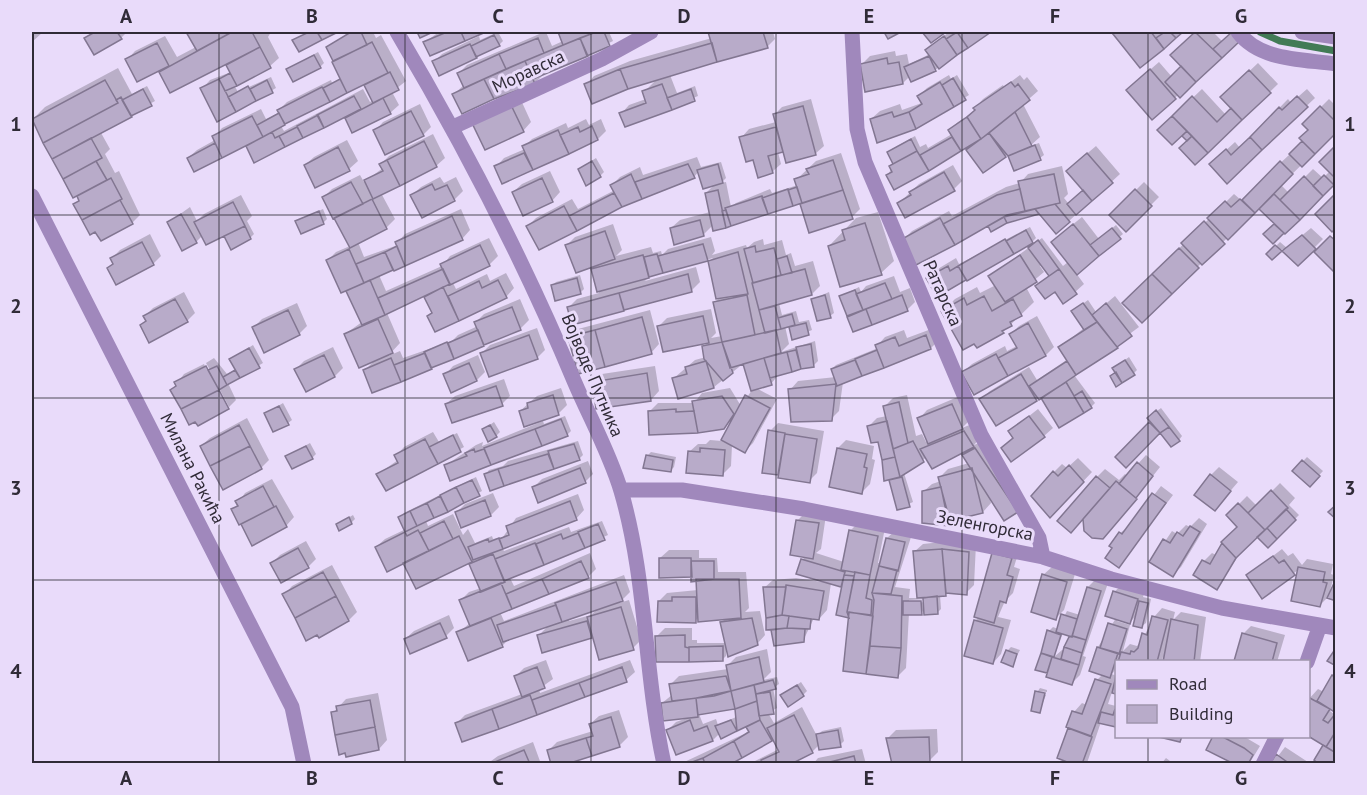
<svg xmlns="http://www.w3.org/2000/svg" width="1367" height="795" font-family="'PT Sans',sans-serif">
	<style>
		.shadow { fill: #0003; fill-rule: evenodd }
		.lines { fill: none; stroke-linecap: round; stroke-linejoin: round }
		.stream { stroke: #427b56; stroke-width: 7 }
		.building { fill: #b8abc9; stroke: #827691; stroke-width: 1.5 }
		.minor { stroke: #a088bc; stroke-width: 15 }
		.grid { fill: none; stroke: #302b37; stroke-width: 1.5; stroke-opacity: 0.55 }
		.labels { text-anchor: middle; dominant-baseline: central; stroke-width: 6; stroke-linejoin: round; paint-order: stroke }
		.street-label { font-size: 18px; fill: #302b37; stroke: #e9dbfa }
		.neatline { fill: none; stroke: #302b37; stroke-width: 2 }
		.grid-label { font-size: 20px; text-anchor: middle; font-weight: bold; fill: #302b37 }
	</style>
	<rect width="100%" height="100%" fill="#e9dbfa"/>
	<path class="shadow" d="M32,32H43L32,42Z
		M93,32H127L121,38H86Z
		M188,32H271L268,37L279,58L270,66L234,85L238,92L271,77L276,88L218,120L202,89L210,80L231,72L228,65L232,60L160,72L165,67L127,60L135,51L165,36L177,57L196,47Z
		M308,32H335L299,50L294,40Z
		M349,32H373L376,38L381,35L406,81L392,92L399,105L390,113L353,131L345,116L255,161L246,144L194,170L188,158L197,150L215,140L214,137L222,128L261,109L266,119L280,112L279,110L287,102L331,80L332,83L342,78L328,48ZM365,83L373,100L370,102L363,89L284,131L281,126L286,122Z
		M439,32H483L431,54L425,42Z
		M498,32L503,41L499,45L434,62L442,54L479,36L480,40Z
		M544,32H546L552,46L563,41L559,32H609L613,41L543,75L535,83L454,94L464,85L459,73L467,65Z
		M710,32H773L775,39L767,47L670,75L677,93L695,86L698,96L625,125L621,114L629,105L646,99L644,92L656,80L586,85L594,76L630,61L712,38Z
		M949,32H988L935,70L910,76L903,83L861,65L870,56L895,51L896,56L907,54L909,64L930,54L927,50Z
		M1110,32H1181L1140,66Z
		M1197,32H1213L1223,42L1243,35L1153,118L1136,82L1159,62L1172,77L1183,66L1172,55Z
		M318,52L324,63L320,67L288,69Z
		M1258,63L1278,84L1208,151L1189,141L1183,133L1159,130L1202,89L1226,115L1233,108L1222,97Z
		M118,68L132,94L147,86L155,101L100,131L110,149L105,154L115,173L119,171L140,215L132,223L75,204L80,199L33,119L45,107Z
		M949,75L951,79L957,75L969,95L915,128L871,119L880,111L900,104L902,110L919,104L923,102L919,96L927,88Z
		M1020,75L1024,80L1027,77L1038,91L1023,104L1040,137L1030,146L1039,143L1044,155L1040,158L1008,154L983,171L968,150L978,139L895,188L888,175L894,163L889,153L892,149L915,136L920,147L926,144L928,148L952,134L949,130L958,122L976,110L975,108L983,99L1003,85L1004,87Z
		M1307,89L1315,98L1227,181L1211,164L1235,142L1240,148L1288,99L1291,103Z
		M520,98L531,122L523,131L474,123Z
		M811,99L824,146L815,154L778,152L781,164L772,172L754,158L741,138L749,129L776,122L774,115L782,107Z
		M1329,99L1336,106V131L1281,185L1289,193L1313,169L1323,178L1330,171L1336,147V181L1273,242L1266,234L1276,223L1259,207L1142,321L1124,303L1234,194L1241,200L1304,141L1310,130L1304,124Z
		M420,104L431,127L423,135L375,131L383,122Z
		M586,119L589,125L601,119L606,131L598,139L503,182L496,167L504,158L525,149L524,147L532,139L566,123L568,128Z
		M433,134L445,158L436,166L381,193L395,219L386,228L358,242L364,257L398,245L397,243L405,234L461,209L470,230L462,239L379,275L386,291L442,266L450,256L489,238L498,256L489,265L452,281L456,289L487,274L490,281L506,273L514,288L506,297L436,330L429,316L433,312L425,295L387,313L400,343L388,356L400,351L403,358L452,341L458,335L478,326L476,322L484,314L520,299L529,320L520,329L373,391L365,370L376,359L345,334L362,322L347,289L328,260L336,252L350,246L324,197L332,189L360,175L364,182L383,168L381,164L389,156Z
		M347,140L358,161L349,169L316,186L305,165L314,157Z
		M1096,146L1120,174L1069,221L1039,212L990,226L994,222L904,239L912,231L949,211L952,216L1006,187L1020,183L1028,174L1062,166L1068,194L1064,198L1069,204L1085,190L1076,163Z
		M841,153L860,209L852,217L810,231L802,201L713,225L703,235L671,228L680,220L710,212L706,193L715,184L699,171L694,177L621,206L528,226L536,218L572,199L578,209L615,190L612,185L620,177L640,167L643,175L697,157L701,167L721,162L726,178L721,183L726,182L731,207L736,203L770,189L772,193L798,185L796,180L816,161Z
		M596,158L604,172L600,176L579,169Z
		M953,165L962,181L954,189L899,203L919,184Z
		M550,171L560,192L552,201L513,192L522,184Z
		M440,177L444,183L456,177L463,191L454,200L423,216L412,195L421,187Z
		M1144,182L1159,197L1126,230L1111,215Z
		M241,195L252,216L247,221L254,234L250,238L225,234L203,235L196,242L169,222L190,207L197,221L204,214Z
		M323,209L327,219L323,223L297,221Z
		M878,212L894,261L881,273L829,246L856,218Z
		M1082,217L1099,239L1116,225L1123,234L1076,273L1084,284L1064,302L1055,290L1037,287L1050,275L1042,264L1040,266L1044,272L1026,287L1034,302L1003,332L943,311L955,299L977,287L980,293L996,285L990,276L1042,238L1063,266L1068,262L1061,234Z
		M613,224L622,250L616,256L651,247L653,253L661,251L662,255L668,249L711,237L715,251L712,255L746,245L747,248L754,242L763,239L764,245L782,240L786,255L791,253L795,266L813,261L820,286L812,294L779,303L782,315L796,311L799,322L809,320L812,330L793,338L790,325L785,326L789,344L781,352L815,341L818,361L814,365L779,374L771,384L756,388L777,399L753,443L745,451L732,445L731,466L722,475L689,452L698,444H706L710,440L722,441L736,415L723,427L650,411L658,403H694L702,393L730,388L741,406L752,390L744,363L714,387L674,378L695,360L706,357L704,346L709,341L664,351L659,326L667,318L711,309L716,333L711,338L722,336L715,302L721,296L709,262L713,258L650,275L645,281L696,267L700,282L692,290L573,323L569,307L577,299L599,293L592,266L567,245L575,237Z
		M1030,227L1036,238L1032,242L937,295L928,278L936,270L956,258L959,264Z
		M1311,228L1323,239L1298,264L1282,249L1272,258L1268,254L1280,242L1287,248Z
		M150,234L161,256L153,264L108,268L114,262L112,258L120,250Z
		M580,275L584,289L580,293L552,285L556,282Z
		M894,276L900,292L910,288L915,302L907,310L854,330L841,296L859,287L861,292L866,286Z
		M184,292L195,313L187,321L142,325L147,320L145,316L153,308Z
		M829,292L834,313L830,316L813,299Z
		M1115,296L1139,327L1074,375L1095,403L1091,407L1060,426L1041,396L1036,400L981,399L990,391L1029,367L1037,380L1068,359L1060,347L1084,328L1073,311L1088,300L1096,312Z
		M297,303L307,326L299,334L253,328L262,319Z
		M650,310L659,344L651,353L569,337L578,329Z
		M1037,316L1054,347L1046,355L974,393L963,372L972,364L1005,346L1007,351L1017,346L1010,334L1019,326Z
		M537,328L545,350L537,358L482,353L490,345Z
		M934,328L939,340L931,348L843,382L839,411L831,419L790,390L798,381L836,377L832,369L836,365L878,348L877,346L885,337L904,330L907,338Z
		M253,345L263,363L228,383L236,400L229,407L219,388L172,390L184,374L204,364L208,373L210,370L206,363L214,358L227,374L237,369L231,359Z
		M333,347L343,368L335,376L306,390L296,369L304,361Z
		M478,355L485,372L477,380L452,391L445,375L453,366Z
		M1129,357L1137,370L1134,373H1115L1114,368Z
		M655,366L659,391L651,400L593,382L602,374Z
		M504,379L510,396L502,404H446L455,396Z
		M561,388L567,405L558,414L520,411L537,396Z
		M907,395L916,436L922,434L926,442L928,441L919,419L927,410L960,396L970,420L962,428L972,424L981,437L974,445L984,441L1025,503L989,495L991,503L983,512L954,518L948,525L923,492L932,484L941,481L940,477L948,469L969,463L964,455L971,448L927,457L904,473L913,502L898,509L879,440L869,426L877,418L887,416L885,406L893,398Z
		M283,403L292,420L288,423L265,414Z
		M1161,408L1182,436L1179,440L1160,431L1126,466L1117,457L1152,421L1153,414Z
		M1038,409L1053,428L1044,436L1003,448L1014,437L1010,431Z
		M565,416L571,431L567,435L451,479L446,465L476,445L483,442L482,446L543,421L544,424Z
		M247,418L269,460L261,468L201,446L210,438Z
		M494,422L500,432L496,436L484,429Z
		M778,423L824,431L817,473L809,481L763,472L770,431Z
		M433,432L439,442L457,433L464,447L386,489L378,474L398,460L396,456L404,447Z
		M846,440L874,446L872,459L875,460L870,484L862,492L838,448Z
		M578,441L583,455L579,459L491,489L486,474L489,470L503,466L508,461Z
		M310,443L316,454L312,458L287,456Z
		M651,452L676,457L674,467L670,471L647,456Z
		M1146,455L1160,467L1111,529L1084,517L1097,477L1105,469L1119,480L1125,474L1127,476Z
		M1307,457L1323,471L1310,485L1294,471Z
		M1078,458L1092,472L1058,508L1054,472L1062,464L1067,468Z
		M588,461L593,474L585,482L534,487L542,479Z
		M1219,467L1238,482L1215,509L1211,475Z
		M476,477L482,491L426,521L428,526L453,514L463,535L468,529L475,543L492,536L493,539L503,537L516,518L578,494L584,510L576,519L502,548L504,551L569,527L571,532L602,521L608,535L510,578L514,586L590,553L596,569L588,577L500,612L504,621L624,575L630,592L619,603L629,600L641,640L633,648L594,636L543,651L539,635L549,625L509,639L502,646L458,633L470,623L461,600L469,592L481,588L470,562L404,561L376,547L385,539L406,529L400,517L404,513ZM598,608L591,615L569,621V618Z
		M272,479L294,517L286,526L253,544L233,510L245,493Z
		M1280,483L1295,498L1289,505L1299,515L1268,546L1257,535L1244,548L1216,588L1204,561L1212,553L1216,555L1239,526L1228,515L1247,496L1257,506Z
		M1161,486L1173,495L1119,566L1114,548L1120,533L1130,526Z
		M493,493L499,507L491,515L456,513L465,504Z
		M806,512L826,515L821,549L816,553L844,562L850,531L858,523L885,528L878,563H881L887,538L896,530L912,534L895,587L910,589L909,598H919L914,552L923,544L951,541L976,544L974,585L966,593L948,592L940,595L941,609L937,613L925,609L921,613H909L906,668L898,676L844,670L850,617L838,614L844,581L840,585L831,583L827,610L819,619L814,618L803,641L775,644L764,588L773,580L796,578L822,582L802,560L806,556L798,520ZM929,599V602L909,603V600Z
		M353,515L355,519L351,523L338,524Z
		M1199,518L1207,524L1181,567L1172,575L1151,562L1172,531L1177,534L1186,525L1190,527Z
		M306,541L316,559L308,567L272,563L280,555Z
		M1282,549L1288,556L1293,553L1302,565L1307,559L1333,564L1331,574L1334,575L1330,591L1336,583V601L1328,597L1319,606L1298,570L1263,597L1248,575Z
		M669,550H699V558H717L718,572H746L749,608L745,612L760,611L765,635L757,644L726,647V656L722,660H691L657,636L665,628H692V640H697V643H726L722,622L726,618L699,617L695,621L659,601L667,593L698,590V578L660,558Z
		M1019,550L1014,567L1020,569L1013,593L1005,601L998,617L1011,620L1001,654L993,663L975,621L979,617L993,554Z
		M332,565L357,612L349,620L319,636L284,595L292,586Z
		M1052,567L1075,574L1064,610L1056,618L1043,575Z
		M1096,579L1108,583L1083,656L1086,657L1080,675L1072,683L1051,668L1047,671L1037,669L1049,631L1053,627L1058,629L1067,611L1080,615L1088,587ZM1063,633L1071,635L1066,651L1062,650L1054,657Z
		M1123,584L1145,591L1143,597L1151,599L1146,623L1142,626L1137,615L1130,622L1118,618L1117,621L1130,625L1123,651L1130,644L1137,646L1141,642L1154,617L1162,608L1175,612L1173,620L1181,612L1206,617L1200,662H1165L1163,657L1162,662H1116V669L1112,674L1116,676V693L1112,692L1108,704L1116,706V726L1101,722L1087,763L1076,764L1059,757L1074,712L1082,703L1087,705L1097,680L1103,674L1098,647L1116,618L1114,592Z
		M449,615L454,628L446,636L405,639L414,631Z
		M1251,626L1285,635L1277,662L1236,660L1243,634Z
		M1011,647L1020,650L1012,665L1007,651Z
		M767,649L771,672L763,680L777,677L779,684L773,688L777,708L768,713L774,723L802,707L817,736L822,731L841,727L844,741L840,745L820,744L812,752L788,764H749L779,749L773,738L727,764H680L744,734L750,730L748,727L754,721L722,737L720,733L713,740L677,754L668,730L676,722L690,717L662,703L672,695L671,684L679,676L728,669L727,666L736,657ZM735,707L736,717L718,725L716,719L703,724L699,714Z
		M546,660L553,679L539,689L540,693L630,660L635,672L626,680L463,740L457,723L465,715L522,694L516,676L524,668Z
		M1336,674V711L1332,708L1330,711L1335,715L1325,744L1308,700L1318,689L1324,692Z
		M801,682L807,691L803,695L786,692Z
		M1040,688L1047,690V692L1038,691Z
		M378,693L387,740L379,749L333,713L346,699Z
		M1037,693L1046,695L1039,712Z
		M619,710L628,737L619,746L548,751L557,742L593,731L590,724L599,716Z
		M937,729L938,752L930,760L923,761L924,764H893L888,738L896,730Z
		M1215,736H1243L1260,746L1249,764H1237Z
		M533,742L541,764H487L498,756Z
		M1285,747L1311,764H1272Z
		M862,749L866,764H813L818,758Z
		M1166,758L1174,764H1161Z"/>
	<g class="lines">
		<path class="stream" d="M1260,32L1280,41L1336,51"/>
	</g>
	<path class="building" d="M95,32H117L122,39L94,55L84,38Z
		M186,32H232L197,51Z
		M232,32H252L260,47L170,93L159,72Z
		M309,32H317L322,40L299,52L292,40Z
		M317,32H338L322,40Z
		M351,32H361L367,45L333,61L326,47Z
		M417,32H433L420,38Z
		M447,32H461L465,41L430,56L423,42Z
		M461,32H486L465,41Z
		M558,32H596L563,45Z
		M596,32H604L610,46L587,56L580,38Z
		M708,32H763L768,48L717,62Z
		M884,32H901L888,39Z
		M922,32H946L931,43Z
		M957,32L968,48L957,55L946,39Z
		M957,32H991L968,48Z
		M1117,32H1151L1164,49L1140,68L1113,34Z
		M1165,32H1170L1176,38L1164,49L1156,38Z
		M1170,32H1183L1176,38Z
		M1195,32L1222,58L1196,82L1170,55Z
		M1232,32L1241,40L1222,58L1213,49Z
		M494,35L500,46L476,57L471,46Z
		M944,36L957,55L939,69L925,50Z
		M538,38L544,53L506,69L499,54Z
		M580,38L588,56L533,79L525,61Z
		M372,42L388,73L347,93L332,62Z
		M157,43L169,66L137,82L125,59Z
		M712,43L717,62L628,89L620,69Z
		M470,44L477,58L439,76L432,61Z
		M260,47L271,68L237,86L226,65Z
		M499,54L506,69L464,88L457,73Z
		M314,55L321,68L293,82L286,69Z
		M929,56L936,71L911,82L904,67Z
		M887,58L888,64L899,62L903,84L865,92L860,64Z
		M525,61L535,84L494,99L484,79Z
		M1181,66L1196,82L1180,98L1165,82Z
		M620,69L628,89L592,104L584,84Z
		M1150,69L1176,99L1152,120L1126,90Z
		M1249,70L1271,93L1242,120L1220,97Z
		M390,72L399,90L373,103L364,85Z
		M230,73L237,86L225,91L219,79Z
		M953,78L966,100L954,107L942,85Z
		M219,79L236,112L217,122L200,88Z
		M340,79L347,93L330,102L323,88Z
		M484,79L494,99L462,114L452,94Z
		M105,80L118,103L43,143L32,119Z
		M267,80L273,93L256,101L250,89Z
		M940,82L954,107L916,129L909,112L922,104L917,96Z
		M1011,82L1015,87L1018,84L1030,100L981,139L967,117L975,110L973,108Z
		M662,84L672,110L625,127L619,113L646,103L642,91Z
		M248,86L256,101L236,112L228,97Z
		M322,87L330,102L285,124L277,110Z
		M143,89L152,106L131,116L122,100Z
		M691,89L695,101L672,110L667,98Z
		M354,96L361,109L324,128L317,115Z
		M1192,96L1217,122L1231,108L1242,120L1208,153L1172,116Z
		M1297,96L1308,107L1262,150L1250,137L1279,107L1282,110Z
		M121,97L132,117L52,159L43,143L118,103L116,100Z
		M383,98L391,114L352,133L345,118Z
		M511,105L524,132L485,150L472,123Z
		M803,106L816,155L786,163L773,114Z
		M1320,106L1336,122V133L1315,154L1299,138L1308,130L1302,124Z
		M411,111L424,136L385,155L373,130Z
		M892,112L894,117L909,112L916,129L877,143L870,119Z
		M1015,112L1032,146L1008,156L989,133Z
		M279,113L285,125L263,137L257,125Z
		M318,115L324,128L303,138L297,126Z
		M252,116L263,137L222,158L212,136Z
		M1172,116L1187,131L1172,145L1157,130Z
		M967,117L981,139L961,151L948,130Z
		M592,126L598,140L569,154L560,135L578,127L580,132Z
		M297,127L303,138L285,147L279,136Z
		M776,127L783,152L768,156L773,173L758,178L753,160L746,162L739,137Z
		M558,130L569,154L533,170L522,146Z
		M1187,131L1192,136L1187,141L1182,136Z
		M272,132L275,138L279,136L285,147L254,163L246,146Z
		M989,133L1006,157L983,173L966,150Z
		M1192,136L1208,153L1195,165L1179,148Z
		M952,137L961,151L929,171L920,155Z
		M1250,137L1262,150L1227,184L1209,164L1226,149L1231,155Z
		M91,138L102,158L63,179L52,159Z
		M911,139L917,151L893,164L887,152Z
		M424,141L437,167L400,186L387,160Z
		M1302,141L1315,154L1302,167L1289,154Z
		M215,143L222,158L194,172L187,158Z
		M1035,145L1041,160L1014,171L1008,156Z
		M1336,145V179L1319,162Z
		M338,147L350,171L315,188L304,165Z
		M917,151L929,171L894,190L886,175L892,172L889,166Z
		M524,153L533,170L502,184L494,166Z
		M1087,153L1113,183L1092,201L1066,171Z
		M387,160L400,186L373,199L364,180L383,171L379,164Z
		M833,160L843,190L802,203L794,179L809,174L806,169Z
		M96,161L107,180L73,198L63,179Z
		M592,161L601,177L586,186L578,169Z
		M1280,161L1293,174L1255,213L1242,200Z
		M688,164L695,178L642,199L635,182Z
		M718,164L723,183L703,189L697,170Z
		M944,172L955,191L905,218L897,203L911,195L909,192Z
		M631,174L642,199L622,207L610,185Z
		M1054,174L1060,203L1025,211L1018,181Z
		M1324,175L1334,185L1323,196L1313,186Z
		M1304,176L1323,196L1300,220L1280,200Z
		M111,178L122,199L82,220L73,204L79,201L77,196Z
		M542,178L553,202L523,216L512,192Z
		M351,182L363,204L333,219L322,197Z
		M432,184L435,190L447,185L455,201L422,218L410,195Z
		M797,187L802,203L793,206L788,190Z
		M788,189L793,206L768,214L762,198Z
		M1020,189L1025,211L1007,215L955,245L943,224L997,195Z
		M1135,189L1152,206L1126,232L1109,215Z
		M718,190L726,228L713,231L705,193Z
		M843,190L853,219L809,233L800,204Z
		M1083,190L1092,201L1076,215L1067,204Z
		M614,193L622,207L577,231L569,216Z
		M1274,194L1300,220L1285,234L1259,209Z
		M1334,195L1336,228L1332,232L1315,214Z
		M762,196L768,214L731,226L725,208Z
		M372,199L387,229L350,248L334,218Z
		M1240,199L1255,213L1228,240L1207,218L1225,201L1231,207Z
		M120,200L133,224L101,241L95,232L90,235L82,220Z
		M233,202L245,226L206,245L194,222Z
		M1055,204L1070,222L1056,234L1035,209Z
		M564,206L577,231L539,250L526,226Z
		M1035,209L1039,214L1007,223L1004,217Z
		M726,210L731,226L726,228L722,211Z
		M319,211L324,224L301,234L295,221Z
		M181,214L197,243L182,251L167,222Z
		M452,216L463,240L405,266L395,242Z
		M1004,217L1007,223L991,232L988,226Z
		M940,218L955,245L916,265L902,239Z
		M700,220L704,236L674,245L670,228Z
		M1204,221L1225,244L1202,265L1181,243Z
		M865,223L882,275L840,287L828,246L845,240L842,230Z
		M1073,224L1099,256L1077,275L1051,242Z
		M1274,224L1284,233L1273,244L1263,234Z
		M245,226L251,239L231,250L224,236Z
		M1112,228L1121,239L1099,256L1090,245Z
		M1026,230L1033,243L1014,254L1006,241Z
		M605,231L615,259L576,273L565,245Z
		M1302,235L1316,249L1298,266L1282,251Z
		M1330,236L1336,241V274L1314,252Z
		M1005,239L1014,254L967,281L958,266Z
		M1038,240L1059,269L1049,276L1028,248Z
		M142,242L154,265L116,285L107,268L113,264L110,258Z
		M703,244L708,261L663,273L658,256Z
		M480,245L490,266L450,285L440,264Z
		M1275,245L1282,251L1272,260L1266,254Z
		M397,246L405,266L394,271L385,252Z
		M755,246L756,252L774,248L781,275L753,283L744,249Z
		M1179,248L1199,268L1172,294L1152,274Z
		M349,249L364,283L341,293L326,260Z
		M385,252L393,270L364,283L356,264Z
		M738,252L748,294L716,299L708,261Z
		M657,254L663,273L649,277L644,257Z
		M643,255L649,278L597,292L591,269Z
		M1020,255L1037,282L1005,302L988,276Z
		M787,256L792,273L781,275L777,259Z
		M948,266L950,271L958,266L966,280L937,297L926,278Z
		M443,269L450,284L385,315L378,298Z
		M805,269L812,295L759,310L752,283Z
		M1059,269L1077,294L1063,304L1055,292L1045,299L1035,286Z
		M688,274L692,292L624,310L619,293Z
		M1152,274L1172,294L1142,323L1122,303Z
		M577,278L581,294L555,301L551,285Z
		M370,280L385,315L362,325L346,291Z
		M498,280L507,298L459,321L448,296L479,281L482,288Z
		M885,283L892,299L863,310L856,294Z
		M443,287L459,321L435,332L427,316L432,313L424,297Z
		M855,290L863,310L847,316L839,296Z
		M619,293L624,311L572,325L567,307Z
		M747,295L755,335L722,342L713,302Z
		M825,295L831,318L817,321L811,299Z
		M902,295L908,311L872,325L866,309Z
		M984,296L992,311L1013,299L1022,316L1010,322L1012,326L1002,331L1004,333L977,348L974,344L963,350L941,311L964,298L967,305Z
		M175,299L188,322L149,343L140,325L146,321L143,316Z
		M1083,303L1097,322L1084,330L1071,311Z
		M1106,303L1132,336L1117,347L1092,315Z
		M775,306L781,329L765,333L759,310Z
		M512,307L521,330L484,345L474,322Z
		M866,309L872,325L853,332L847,317Z
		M288,310L300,335L264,353L252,327Z
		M792,314L795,325L781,329L778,318Z
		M703,316L709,343L663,352L657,326Z
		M642,317L652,354L605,367L595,330Z
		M378,319L393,353L359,368L344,334Z
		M1097,322L1118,348L1076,375L1058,347Z
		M806,323L809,335L792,340L789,327Z
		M1028,323L1046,356L1008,376L998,358L1017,348L1009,334Z
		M478,330L484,346L454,359L448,343Z
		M595,330L605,367L578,374L568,337Z
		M776,330L781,353L730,368L722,342Z
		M529,335L538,359L489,377L480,353Z
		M926,335L931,349L884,368L875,345L895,337L899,346Z
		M447,342L454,359L431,368L424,352Z
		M722,342L733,373L723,381L704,359L702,346Z
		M811,344L814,367L801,369L796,347Z
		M249,348L260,368L240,378L229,359Z
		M796,350L801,369L792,372L787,352Z
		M877,350L884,368L862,376L855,359Z
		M787,352L792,372L770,378L764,358Z
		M425,353L432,369L401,382L394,365Z
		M996,354L1008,376L974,395L961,372Z
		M324,355L335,377L306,392L294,369Z
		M391,358L401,382L372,393L363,370Z
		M764,358L772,385L751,391L743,364Z
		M855,360L862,376L837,386L831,369Z
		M1125,360L1135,375L1122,383L1112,368Z
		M706,361L714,388L678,399L672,378L687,374L685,367Z
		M1067,361L1076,375L1039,400L1029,386Z
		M469,363L477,381L451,393L443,374Z
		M206,366L219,390L181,409L170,390L176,386L174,382Z
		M217,366L227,385L219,390L208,370Z
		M235,370L240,378L227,385L223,377Z
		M1116,372L1122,383L1116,387L1110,376Z
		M647,373L651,401L596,409L592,382Z
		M1021,374L1037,401L996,426L979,399Z
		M1066,382L1084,413L1059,428L1041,398Z
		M836,384L832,421L791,422L788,389Z
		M496,386L503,406L452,423L445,404Z
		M219,390L229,409L198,426L195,422L189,425L181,409Z
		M1082,391L1092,408L1084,413L1074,396Z
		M553,395L559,415L524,427L519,411L528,408L527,403Z
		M745,395L770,408L745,453L721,440Z
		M722,396L734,414L724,429L698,433L692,401Z
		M899,402L908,443L893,449L883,406Z
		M952,404L963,429L928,444L917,418Z
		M279,406L289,425L273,432L264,413Z
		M676,409V412L694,411L698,433L649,435L648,411Z
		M1156,410L1169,427L1160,433L1147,418Z
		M1029,416L1045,437L1011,462L1001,448L1013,438L1008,431Z
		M561,419L568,436L542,446L535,429Z
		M887,421L895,457L882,460L878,442L871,443L867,426Z
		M1149,422L1160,433L1126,468L1115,457Z
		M239,425L250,446L210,466L200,446Z
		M490,425L497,437L488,442L482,429Z
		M1169,427L1180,441L1171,447L1160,433Z
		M535,429L542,446L491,465L484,448Z
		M768,430L785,433L778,475L762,473Z
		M964,431L974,447L932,469L920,449Z
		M785,434L817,439L810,483L778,478Z
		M453,435L461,452L438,464L429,447Z
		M425,439L438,464L386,491L376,474L398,463L394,455Z
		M913,441L924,462L900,477L893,449Z
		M574,444L580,460L554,469L548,451Z
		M250,446L262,469L223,490L210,466Z
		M306,446L313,459L292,469L285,456Z
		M700,448L725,450L723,476L686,473L688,451L700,452Z
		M837,448L867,454L864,467L867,468L862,494L829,487Z
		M975,448L1018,512L1004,521L962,455Z
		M474,449L475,452L484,449L491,465L450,481L444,465L467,456L465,453Z
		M548,454L554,469L504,486L498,469Z
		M646,455L673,460L671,472L643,468Z
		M895,457L900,477L884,481L882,460Z
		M1302,460L1320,476L1310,487L1292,471Z
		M1137,462L1153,476L1136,498L1119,484Z
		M1069,465L1084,482L1050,518L1031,496L1053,471L1058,476Z
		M580,468L586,483L538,503L532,487Z
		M972,468L983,513L950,521L938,477Z
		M498,469L504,486L490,491L484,474Z
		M1210,474L1231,491L1215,511L1194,495Z
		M1096,476L1110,488L1071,533L1057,521Z
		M902,477L910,507L897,510L889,480Z
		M472,480L480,496L464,503L456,487Z
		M1116,481L1137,499L1103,539L1092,538L1084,531L1083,519Z
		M263,486L274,507L239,525L231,509L238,506L235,501Z
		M456,487L464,503L448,512L440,495Z
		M941,487L949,526L922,523V491Z
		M1271,490L1288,508L1265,530L1248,513Z
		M1152,493L1166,503L1119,568L1105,558L1112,548L1109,546L1119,532L1122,534Z
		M440,496L448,512L434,518L427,503Z
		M485,500L491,516L461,528L455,512Z
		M570,501L577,520L503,549L499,539L509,535L506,526Z
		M427,503L434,518L417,526L410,511Z
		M1238,503L1265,530L1236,558L1221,542L1237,527L1226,515Z
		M1336,505V519L1328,512Z
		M276,506L287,527L252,546L241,524Z
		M1286,509L1296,520L1277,539L1267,528Z
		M410,511L417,526L405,532L398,517Z
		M349,517L352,524L339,531L336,524Z
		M796,520L819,523L813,559L790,555Z
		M444,521L453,539L429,551L420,533Z
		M598,524L605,540L585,548L578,532Z
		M1190,526L1200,532L1173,577L1149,562L1163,539L1170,543L1177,532L1183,536Z
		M1267,528L1277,539L1268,548L1257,537Z
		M418,530L429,551L387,572L375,547L405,532L407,536Z
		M849,530L878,536L870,575L841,570Z
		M578,533L585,548L544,565L536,544L561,534L563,539Z
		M459,536L472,562L416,589L403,563Z
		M499,538L503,549L473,560L468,547L488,539L489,542Z
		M886,538L905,542L898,571L879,566Z
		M535,543L544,565L504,581L495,559Z
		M1222,543L1236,558L1217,590L1193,575L1202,560L1210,564Z
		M298,548L309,568L281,583L270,563Z
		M942,549L969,552L967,595L946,593Z
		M942,549L946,596L917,598L913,551Z
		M992,553L1012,558L1007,575L1013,577L1006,603L1000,601L994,623L974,617Z
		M493,554L505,582L481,592L469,564Z
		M1273,556L1279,563L1284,560L1295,575L1262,599L1246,575Z
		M659,558H691L692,577L659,578Z
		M801,559L845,572L841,587L796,574Z
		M581,561L589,578L549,594L542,579Z
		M691,561H714V579L691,582Z
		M879,566L897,570L891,594L872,593Z
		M1298,567L1325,572L1323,582L1327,583L1320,607L1291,601Z
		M323,572L336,596L295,618L282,594Z
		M855,572L870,575L866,598L872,600L871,615L847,612Z
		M1042,574L1067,582L1056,620L1031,612Z
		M844,575L854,576L847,612L849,618L836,615Z
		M542,579L549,594L512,609L506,594Z
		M696,579H739L741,618L698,622Z
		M1336,579V601L1327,598Z
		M616,582L623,601L562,622L555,603Z
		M501,583L512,609L470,626L459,600Z
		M786,585L824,591L819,620L782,615Z
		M763,587H786L782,615L766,618Z
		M1087,587L1101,591L1086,640L1072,636Z
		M1113,591L1138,599L1130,624L1105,616Z
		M872,593L902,596L901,648L870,646L874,600Z
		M336,596L349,621L319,638L317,635L306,641L295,618Z
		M937,596L938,614L924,615L923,598Z
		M672,597H696V623L657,622L658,601H672Z
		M903,601H921L922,615H903Z
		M1139,601L1148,603L1142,628L1133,626Z
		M556,605L562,622L503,642L497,625Z
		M621,607L634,650L599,660L587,617Z
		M849,612L873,616L866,674L843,671Z
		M1061,614L1077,619L1072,637L1056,632Z
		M782,615L789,616L787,628L766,630V618Z
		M789,616L811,619L810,629L787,628Z
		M1152,616L1168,620L1157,662H1118L1121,652L1130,654L1131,651L1134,652L1138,648L1142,633L1147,635Z
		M491,618L503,647L468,661L456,632Z
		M752,618L758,645L728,657L720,622Z
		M1171,619L1198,625L1194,662H1163Z
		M974,620L1003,628L993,664L964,656Z
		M587,621L592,638L542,653L537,635Z
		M440,623L447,638L410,654L404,639Z
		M1108,623L1127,629L1119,654L1100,648Z
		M787,628L805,629L804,642L774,646L771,630Z
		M1047,630L1061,635L1054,657L1041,653Z
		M1242,633L1277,643L1272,662L1234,661Z
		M685,635V647L689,648V662H656L655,636Z
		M1073,636L1086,640L1082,653L1064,647L1069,637Z
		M723,646V661L689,662V647Z
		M870,646L901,648L898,678L866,674Z
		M1064,647L1082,653L1079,665L1061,659Z
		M1097,647L1118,653L1110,678L1089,671Z
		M1336,648V666L1327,661Z
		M1006,650L1017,654L1013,667L1001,662Z
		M1041,653L1052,657L1047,673L1035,670Z
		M759,657L764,682L731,691L726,665Z
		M1052,657L1079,665L1072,685L1046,677Z
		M537,667L545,688L522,697L514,676Z
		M622,667L627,682L585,697L579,683Z
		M1332,675L1336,677V713L1317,701Z
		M726,676L731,691L714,696L672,701L669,684Z
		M1116,676V694L1112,693Z
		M1095,679L1111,684L1091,736L1066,727L1072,711L1082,714Z
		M773,680L776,689L756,694L754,685Z
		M579,683L585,697L537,715L532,700Z
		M754,685L757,701L735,709L731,691Z
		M797,685L804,696L788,707L780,695Z
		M731,691L735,709L698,715L696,698Z
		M1035,691L1045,693L1040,713L1031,711Z
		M770,692L774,714L759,716L756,694Z
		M530,695L537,715L499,729L492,709Z
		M1308,697L1330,709L1323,720L1328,723L1336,713V731L1326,747L1308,736Z
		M696,698L698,717L663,721L661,703Z
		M370,700L375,727L335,735L331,712L337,711L336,706Z
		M757,701L760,720L737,731L735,709Z
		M492,709L499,729L462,742L455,723Z
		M1115,709L1116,727L1098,723L1101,712L1113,715Z
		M794,715L813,753L791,764H763L761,760L779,752L767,728Z
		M611,717L620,747L592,756L586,738L593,736L589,724Z
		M690,720L694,731L707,726L713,741L676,755L666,730Z
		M731,720L737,731L721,739L715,726Z
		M760,720L772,741L742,758L734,741L749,732L746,727Z
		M375,727L379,750L346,757L345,753L339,755L335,735Z
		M1068,728L1092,737L1082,764H1072L1057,758Z
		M838,730L841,747L819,750L816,734Z
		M1336,731V753L1326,747Z
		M1155,736H1182L1180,742Z
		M1213,736H1221L1244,748L1253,755L1248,764H1234L1206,750Z
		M929,737L930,762L892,764L886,738Z
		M586,738L592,756L567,764H551L547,750Z
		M734,741L742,758L731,764H705L703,758Z
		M1323,745L1336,753V764H1319L1314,760Z
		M524,750L530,764H490Z
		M1276,754L1290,764H1270Z
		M854,756L856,764H823L830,762Z
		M703,758L705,764H687Z"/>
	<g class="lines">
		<path class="minor" d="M397,32C464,145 524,261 575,383C590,418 610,454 621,491C647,580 644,673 664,764
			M852,32L857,129L865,162L981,435L1039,538L1043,557
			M1238,32C1260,61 1302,59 1336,64
			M1302,32L1336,37
			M453,127L602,59L651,32
			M32,196L292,707L304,764
			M621,490H682L804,509L1043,557L1111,579L1222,608L1336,628
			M1307,662L1320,625
			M1263,764L1277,736"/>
	</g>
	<path class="grid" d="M219,32V764M405,32V764M591,32V764M776,32V764M962,32V764M1148,32V662M32,215H1336M32,398H1336M32,580H1336M1148,736V764"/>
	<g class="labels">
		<g class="street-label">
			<text transform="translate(528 71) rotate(-25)">Моравска</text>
			<text transform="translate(943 293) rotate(66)">Ратарска</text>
			<text transform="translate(593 375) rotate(67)">Војводе Путника</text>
			<text transform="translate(193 468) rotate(63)">Милана Ракића</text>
			<text transform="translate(985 525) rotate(11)">Зеленгорска</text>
		</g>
	</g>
	<rect width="1367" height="795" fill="none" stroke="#e9dbfa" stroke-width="66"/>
	<rect x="1115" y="660" width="195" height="78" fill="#e9dbfa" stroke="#9f95ac" stroke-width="1.5"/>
	<rect x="1127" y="680" width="30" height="9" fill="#a088bc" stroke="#9f95ac" stroke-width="1.5"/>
	<text x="1169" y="690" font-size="18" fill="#302b37">Road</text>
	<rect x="1127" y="705" width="30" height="18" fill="#b8abc9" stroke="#9f95ac" stroke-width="1.5"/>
	<text x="1169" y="720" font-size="18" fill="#302b37">Building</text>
	<rect x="33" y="33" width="1301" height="729" class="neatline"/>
	<g class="grid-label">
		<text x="126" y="23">A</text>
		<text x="312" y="23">B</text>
		<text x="498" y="23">C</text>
		<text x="684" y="23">D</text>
		<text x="869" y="23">E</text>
		<text x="1055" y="23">F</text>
		<text x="1241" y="23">G</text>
		<text x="16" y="131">1</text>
		<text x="1350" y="131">1</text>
		<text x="16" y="313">2</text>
		<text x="1350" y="313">2</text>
		<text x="16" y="495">3</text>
		<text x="1350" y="495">3</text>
		<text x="16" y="678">4</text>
		<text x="1350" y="678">4</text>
		<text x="126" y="785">A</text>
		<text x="312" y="785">B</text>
		<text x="498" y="785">C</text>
		<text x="684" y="785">D</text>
		<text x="869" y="785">E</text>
		<text x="1055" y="785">F</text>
		<text x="1241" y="785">G</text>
	</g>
</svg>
